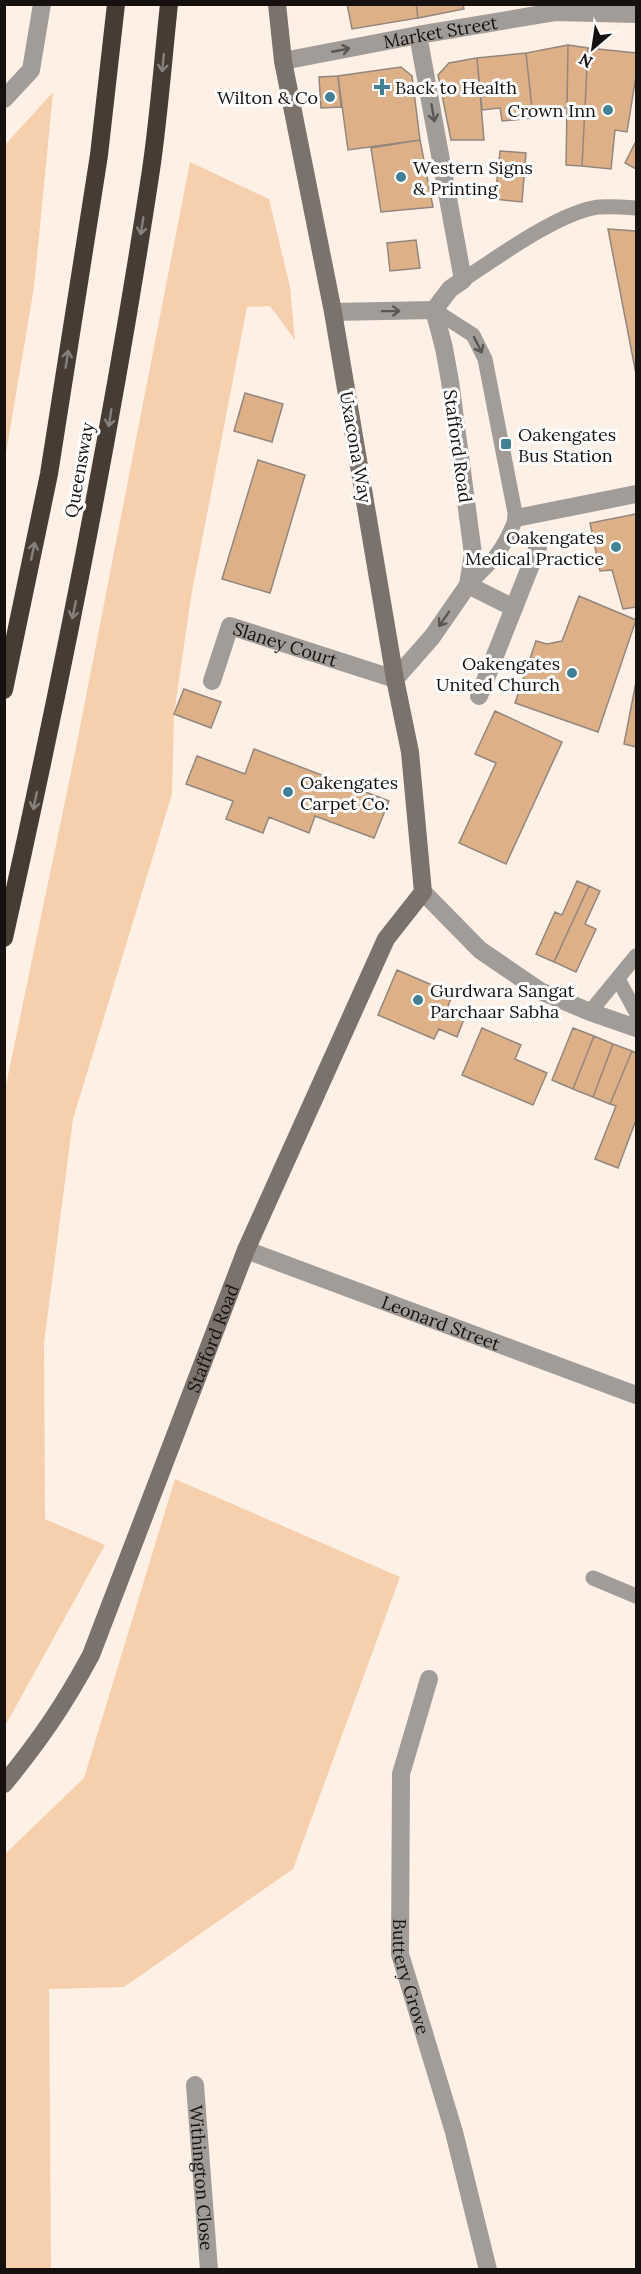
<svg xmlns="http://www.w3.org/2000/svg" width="641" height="2274" font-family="Lora,serif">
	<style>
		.green { fill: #f6cfad }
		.building { fill: #deb088; stroke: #93877d; stroke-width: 1.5 }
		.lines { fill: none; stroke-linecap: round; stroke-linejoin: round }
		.lane { stroke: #a19c97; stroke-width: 15 }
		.street { stroke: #a19c97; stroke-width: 18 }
		.secondary { stroke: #7a726b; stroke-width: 18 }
		.highway { stroke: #473c34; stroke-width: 18 }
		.oneway { stroke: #5c5652 }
		.oneway2 { stroke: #87807b }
		.poi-dot { fill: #428096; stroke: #fff; stroke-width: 2 }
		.labels { text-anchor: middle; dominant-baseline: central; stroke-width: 6; stroke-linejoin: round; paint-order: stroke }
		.street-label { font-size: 18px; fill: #16110e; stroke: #fff }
		.poi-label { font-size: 18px; fill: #16110e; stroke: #fff; text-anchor: start }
	</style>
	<rect width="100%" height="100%" fill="#fef0e5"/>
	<path class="green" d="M53,92L34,287L5,459V145Z
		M190,162L269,199L290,287L295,340L270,306L247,307L191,597L174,714L172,794L73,1119L44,1343L45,1519L105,1545L5,1726V1090L74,758Z
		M175,1479L400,1577L293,1869L124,1987L49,1989L51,2269H5V1854L84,1778Z"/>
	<path class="building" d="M347,4H416L418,18L352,29Z
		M416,4H463L464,9L418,18Z
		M568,45L567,108H532L526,53Z
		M568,45L588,48L582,166L566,165Z
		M588,48L636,53V76L627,132L615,130L611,169L582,166Z
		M526,53L533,118L502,121L500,108L482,110L477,58Z
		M477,58L484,140H451L438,75L449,63Z
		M401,67L412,76L420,140L348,150L338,76Z
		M338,76L341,107L321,108L319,77Z
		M420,140L433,207L381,212L371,148Z
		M636,141V169L625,163Z
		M500,151L526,153L522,202L495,199Z
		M608,229L636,231V374Z
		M416,240L420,268L390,271L387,243Z
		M245,393L283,404L272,442L234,431Z
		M258,460L305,475L270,593L222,579Z
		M636,514V607L623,609L612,570L600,571L590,523Z
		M579,596L636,620L598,732L515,703L536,641L547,644L562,641Z
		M636,682V747L624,744Z
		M184,689L221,702L211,728L174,714Z
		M495,711L562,742L506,864L459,843L496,763L475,754Z
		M254,749L389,801L374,838L315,816L309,833L269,817L263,833L226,819L233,801L186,784L197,756L245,774Z
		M577,881L589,886L554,962L536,954L555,912L562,915Z
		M589,886L600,891L585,924L596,929L576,972L554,962Z
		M397,970L453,994L448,1006L466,1014L457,1037L439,1029L434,1039L378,1015Z
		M482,1028L521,1045L515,1059L547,1073L533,1105L462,1075Z
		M573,1028L594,1036L573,1089L552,1080Z
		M594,1036L613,1044L593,1097L573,1089Z
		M613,1044L632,1051L610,1104L593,1097Z
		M632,1051L636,1053V1120L618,1168L595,1159L616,1106L610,1104Z"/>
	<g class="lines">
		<path class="lane" d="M463,280C496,258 561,211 599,207C611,206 624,207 636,208
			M434,310L473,335L485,359L516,518C504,550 493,561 468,585
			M618,979L636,1012
			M590,1012L636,956
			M593,1578L636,1596"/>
		<g class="street">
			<path d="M418,35L463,280L450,289L434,310"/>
			<path id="s1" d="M283,61L418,35L555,12L636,14"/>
			<path d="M4,99L31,70L42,4"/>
			<path d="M516,518L636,494"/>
			<path d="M468,585L514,608"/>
			<path id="s2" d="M212,681L230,626L395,679L432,637L468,585L473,554L450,381L444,348L434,310L333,312"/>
			<path d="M479,696L538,547"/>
			<path d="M423,892L480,950L540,991L590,1012L636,1028"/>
			<path id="s3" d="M246,1250L636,1395"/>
			<path id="s4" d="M429,1679L401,1774L400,1954L454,2132L488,2270"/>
			<path id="s5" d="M195,2085L209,2270"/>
		</g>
		<path class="secondary" id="s6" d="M4,1784C40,1740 64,1705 91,1655L246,1250L386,939L423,892L410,752L395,679L333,312L283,61L277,4"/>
		<path class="highway" d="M4,690L49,474L99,155L116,4
			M4,938C61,684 112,428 151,170C159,115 163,60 169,4"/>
	</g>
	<defs><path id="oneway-shaft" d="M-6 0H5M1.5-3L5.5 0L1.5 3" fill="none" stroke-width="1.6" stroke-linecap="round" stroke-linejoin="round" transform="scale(1.5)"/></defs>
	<g class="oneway">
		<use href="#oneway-shaft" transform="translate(341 50) rotate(-11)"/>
		<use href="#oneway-shaft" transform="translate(433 113) rotate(80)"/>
		<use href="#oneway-shaft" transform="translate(391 311) rotate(-1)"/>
		<use href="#oneway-shaft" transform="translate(478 345) rotate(63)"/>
		<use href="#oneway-shaft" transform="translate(444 619) rotate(125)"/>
	</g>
	<g class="oneway2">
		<use href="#oneway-shaft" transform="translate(163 63) rotate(96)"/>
		<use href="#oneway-shaft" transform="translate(142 226) rotate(99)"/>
		<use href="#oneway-shaft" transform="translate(67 359) rotate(-81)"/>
		<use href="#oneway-shaft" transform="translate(110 418) rotate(99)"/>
		<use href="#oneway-shaft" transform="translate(33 551) rotate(-78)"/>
		<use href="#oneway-shaft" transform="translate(74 610) rotate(102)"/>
		<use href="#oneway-shaft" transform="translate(35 801) rotate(102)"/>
	</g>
	<g class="poi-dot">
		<path d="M379 78h6v6h6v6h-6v6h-6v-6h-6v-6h6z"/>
		<circle cx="330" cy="97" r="6"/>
		<circle cx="608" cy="110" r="6"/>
		<circle cx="401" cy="177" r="6"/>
		<rect x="500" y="438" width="12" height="12" rx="3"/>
		<circle cx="616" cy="547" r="6"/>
		<circle cx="572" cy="673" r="6"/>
		<circle cx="288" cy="792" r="6"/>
		<circle cx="418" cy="1000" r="6"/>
	</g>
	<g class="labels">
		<g class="street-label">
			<text stroke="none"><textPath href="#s1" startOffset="160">Market Street</textPath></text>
			<text transform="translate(458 446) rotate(82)">Stafford Road</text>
			<text transform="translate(356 447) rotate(80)">Uxacona Way</text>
			<text transform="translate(79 470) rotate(-80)">Queensway</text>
			<text stroke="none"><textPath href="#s2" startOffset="116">Slaney Court</textPath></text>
			<text stroke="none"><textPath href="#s3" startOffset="208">Leonard Street</textPath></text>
			<text stroke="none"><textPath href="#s6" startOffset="495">Stafford Road</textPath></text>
			<text stroke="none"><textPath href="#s4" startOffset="303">Buttery Grove</textPath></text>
			<text stroke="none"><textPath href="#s5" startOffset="93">Withington Close</textPath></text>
		</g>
		<g class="poi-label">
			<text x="395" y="87">Back to Health</text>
			<text x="318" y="97" text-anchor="end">Wilton &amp; Co</text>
			<text x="596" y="110" text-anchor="end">Crown Inn</text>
			<text x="413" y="167">Western Signs<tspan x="413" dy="21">&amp; Printing</tspan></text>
			<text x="518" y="434">Oakengates<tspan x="518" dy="21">Bus Station</tspan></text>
			<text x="604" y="537" text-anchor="end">Oakengates<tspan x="604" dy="21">Medical Practice</tspan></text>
			<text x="560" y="663" text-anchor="end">Oakengates<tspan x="560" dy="21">United Church</tspan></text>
			<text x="300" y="782">Oakengates<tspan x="300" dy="21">Carpet Co.</tspan></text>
			<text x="430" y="990">Gurdwara Sangat<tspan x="430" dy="21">Parchaar Sabha</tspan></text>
		</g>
	</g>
	<rect width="641" height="2274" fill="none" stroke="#16110e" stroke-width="12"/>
	<g transform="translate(593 48) rotate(209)" stroke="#ffffff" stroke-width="4.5" paint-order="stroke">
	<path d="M0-4.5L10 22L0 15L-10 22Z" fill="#16110e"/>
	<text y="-9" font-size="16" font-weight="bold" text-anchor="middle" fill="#16110e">N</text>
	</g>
</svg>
